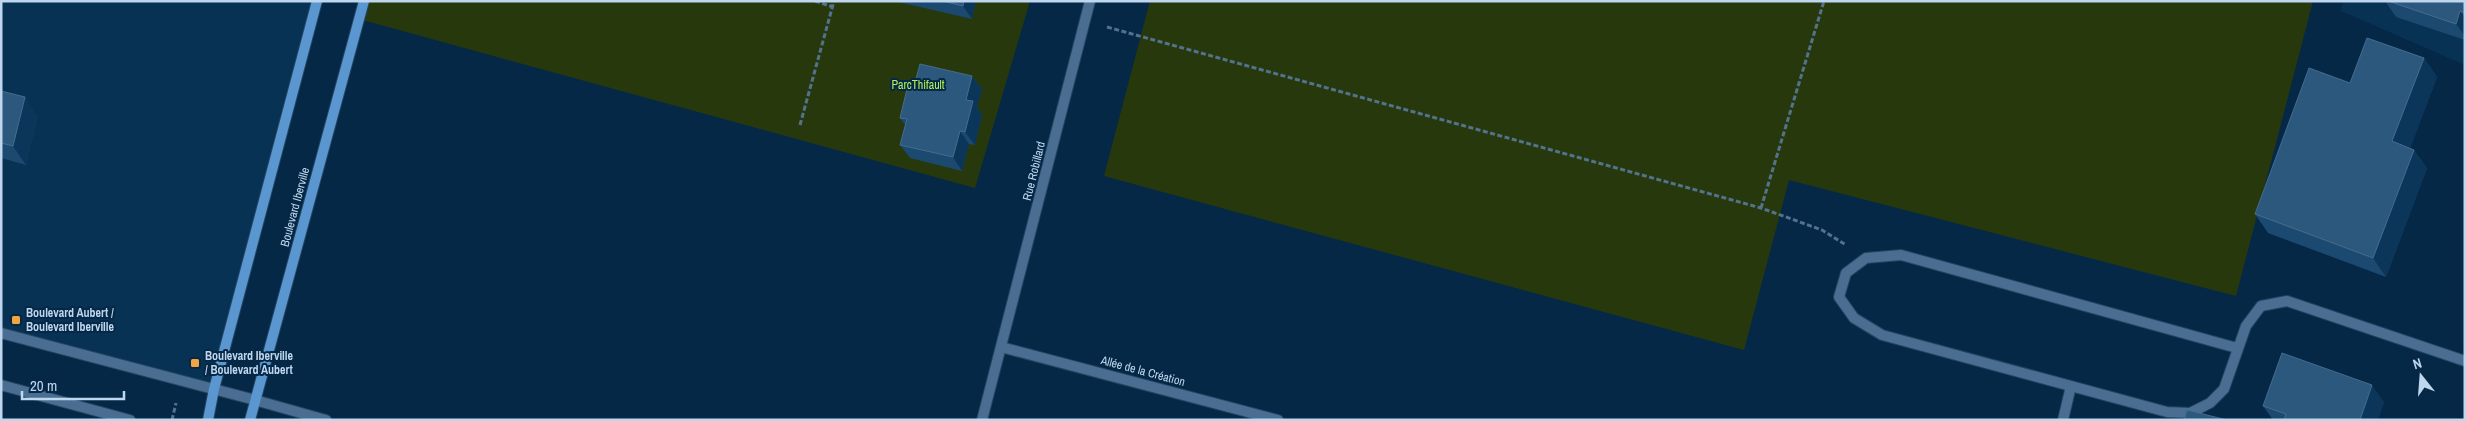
<svg xmlns="http://www.w3.org/2000/svg" width="2466" height="421" font-family="'Archivo Narrow',sans-serif">
	<style>
		.built { fill: #083254 }
		.green { fill: #27390c }
		.lines { fill: none; stroke-linecap: round; stroke-linejoin: round }
		.lane-casing { stroke: #234461; stroke-width: 12 }
		.street-casing { stroke: #234461; stroke-width: 12 }
		.secondary-casing { stroke: #234461; stroke-width: 12 }
		.path { stroke: #54728e; stroke-width: 3; stroke-dasharray: 5 2.5; stroke-linecap: butt }
		.lane { stroke: #496e92; stroke-width: 10 }
		.street { stroke: #496e92; stroke-width: 10 }
		.secondary { stroke: #5a96d0; stroke-width: 10 }
		.wall { fill: #1b4970 }
		.shaded-wall { fill: #0b3559 }
		.building { fill: #2d587d; stroke: #446c8f }
		.poi-dot { fill: #f3a442; stroke: #052846; stroke-width: 2 }
		.labels { text-anchor: middle; dominant-baseline: central; stroke-width: 4; stroke-linejoin: round; paint-order: stroke }
		.park-label { font-size: 12px; fill: #b3ef5b; stroke: #052846 }
		.street-label { font-size: 12px; fill: #bed6ee; stroke: #052846 }
		.poi-label { font-size: 12px; font-weight: bold; fill: #bed6ee; stroke: #052846; text-anchor: start }
	</style>
	<rect width="100%" height="100%" fill="#052846"/>
	<path class="built" d="M1,1H319L214,389L1,333Z
		M2343,1H2465V65L2341,11Z"/>
	<path class="green" d="M364,1H1030L975,188L359,19Z
		M1150,1H2313L2236,296L1789,180L1744,350L1104,176Z"/>
	<g class="lines">
		<defs>
			<path id="lane" d="M1001,347L1278,420
				M2237,348L1901,255L1866,258L1846,273L1839,297L1854,318L1882,335L2167,412L2190,413L2210,403L2224,389L2246,326L2261,306L2287,301L2465,361
				M255,400L326,420
				M982,420L1090,1
				M2063,420L2071,386"/>
			<path id="street" d="M1,333L255,400
				M1,385L130,420"/>
			<path id="secondary" d="M208,420L214,389L317,1
				M250,420L364,1"/>
		</defs>
		<use href="#lane" class="lane-casing"/>
		<use href="#street" class="street-casing"/>
		<use href="#secondary" class="secondary-casing"/>
		<path class="path" d="M815,1L833,7
			M1107,27L1761,208L1822,230L1846,245
			M800,125L834,1
			M1761,208L1824,1
			M172,420L176,403"/>
		<use href="#lane" class="lane"/>
		<use href="#street" class="street"/>
		<use href="#secondary" class="secondary"/>
	</g>
	<path class="wall" d="M894,1H976L972,19Z
		M2385,1H2465V40L2396,17Z
		M2424,58L2437,77L2410,148L2414,150L2427,168L2386,277L2268,233L2255,214L2350,83Z
		M972,76L982,89L977,107L982,115L975,145L969,144L962,171L910,158L900,145L905,125L900,118L913,90Z
		M1,91L38,116L26,165L1,158Z
		M2384,402L2378,420H2273L2263,406Z"/>
	<path class="shaded-wall" d="M964,1H976L972,19L963,6Z
		M2460,11L2465,18V36L2456,24Z
		M2424,58L2437,77L2406,160L2392,141Z
		M972,76L982,89L977,107L982,115L975,145L965,132L966,100Z
		M25,97L38,116L26,165L13,146Z
		M960,131L969,144L962,171L953,157Z
		M2414,150L2427,168L2386,277L2373,258Z
		M2372,385L2384,402L2378,420H2360Z"/>
	<path class="building" d="M942,1H964L963,6Z
		M2388,1H2465V13L2460,11L2456,24Z
		M2367,38L2424,58L2392,141L2414,150L2373,258L2255,214L2309,68L2350,83Z
		M920,64L972,76L966,100L973,101L965,132L960,131L953,157L900,145L907,119L900,118L907,89L913,90Z
		M1,91L25,97L13,146L1,143Z
		M2282,353L2372,385L2360,420H2284L2286,414L2263,406Z
		M2187,410L2227,420H2184Z"/>
	<g class="poi-dot">
		<rect x="11" y="315" width="10" height="10" rx="2.5"/>
		<rect x="190" y="358" width="10" height="10" rx="2.5"/>
	</g>
	<g class="labels">
		<g class="park-label">
			<text x="918" y="85">ParcThifault</text>
		</g>
		<g class="street-label">
			<text transform="translate(1034 171) rotate(-76)">Rue Robillard</text>
			<text transform="translate(295 207) rotate(-75)">Boulevard Iberville</text>
			<text transform="translate(1143 371) rotate(15)">Allée de la Création</text>
		</g>
		<g class="poi-label">
			<text x="26" y="313">Boulevard Aubert /<tspan x="26" dy="14">Boulevard Iberville</tspan></text>
			<text x="205" y="356">Boulevard Iberville<tspan x="205" dy="14">/ Boulevard Aubert</tspan></text>
		</g>
	</g>
	<rect width="2466" height="421" fill="none" stroke="#bed6ee" stroke-width="5"/>
	<g transform="translate(2421 376) rotate(343)" stroke="#052846" stroke-width="4" paint-order="stroke">
	<path d="M0-4L9 19L0 12L-9 19Z" fill="#bed6ee"/>
	<text y="-8" font-size="14" font-weight="bold" text-anchor="middle" fill="#bed6ee">N</text>
	</g>
	<path d="M22 391v8h102v-8" fill="none" stroke="#bed6ee" stroke-width="2.5"/>
	<text x="30" y="391" font-size="15" fill="#bed6ee" stroke="#052846" stroke-width="4" paint-order="stroke">20 m</text>
</svg>
